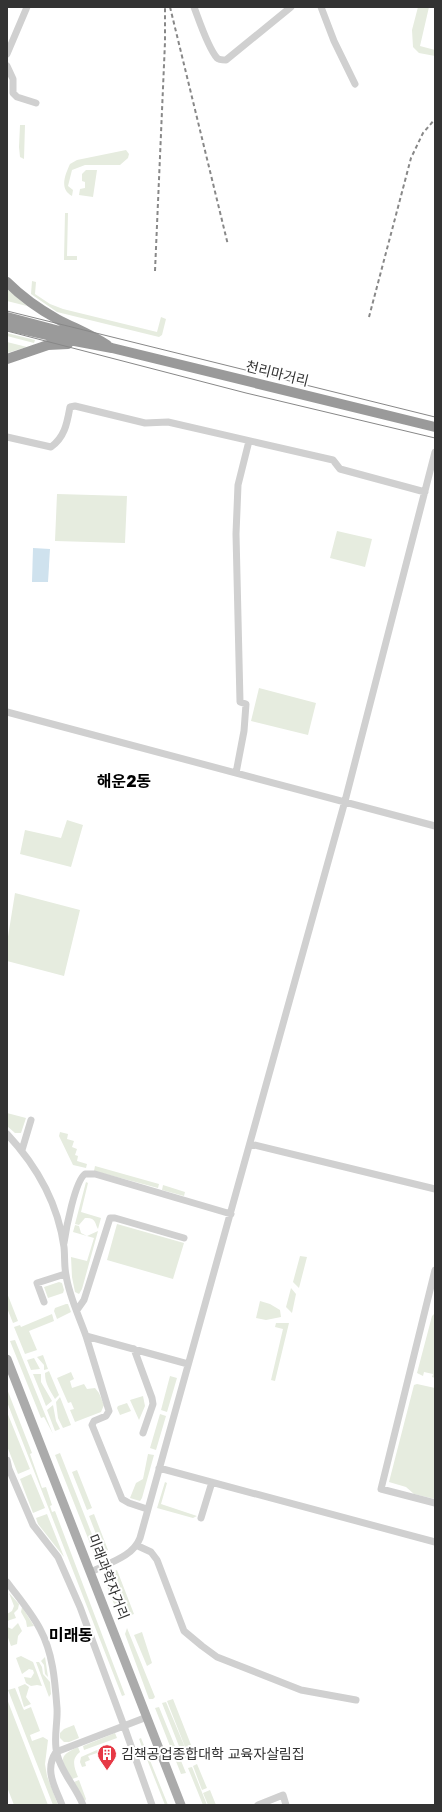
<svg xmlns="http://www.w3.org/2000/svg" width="442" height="1812" font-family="Rubik,'Noto Sans KR',sans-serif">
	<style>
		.green { fill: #e6ecdf }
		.water { fill: #cfe2ee }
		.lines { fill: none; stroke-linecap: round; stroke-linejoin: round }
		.minor { stroke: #d0d0d0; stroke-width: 7 }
		.major { stroke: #ababab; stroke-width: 9 }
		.highway { stroke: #9a9a9a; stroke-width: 10 }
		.tram { stroke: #888; stroke-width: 1 }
		.rail { stroke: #888; stroke-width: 2; stroke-dasharray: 4 3; stroke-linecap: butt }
		.labels { text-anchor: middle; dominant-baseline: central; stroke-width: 4; stroke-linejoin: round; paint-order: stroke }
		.street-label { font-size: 14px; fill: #333; stroke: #fff }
		.poi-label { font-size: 14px; fill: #333; stroke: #fff; text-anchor: start }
		.quarter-label { font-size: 16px; font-weight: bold; fill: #000; stroke: #fff }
	</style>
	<rect width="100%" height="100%" fill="#fff"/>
	<path class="green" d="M418,7H429L420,46L435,50V56L419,53L413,47L412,30Z
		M20,125H25L24,159L20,157L19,147Z
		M126,150L129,154L128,158L120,165H85L72,170L68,186L73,190L72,196C59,189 65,175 70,164L77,160Z
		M86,170H97L93,197L79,195L80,189L85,188V182L82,181V174Z
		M65,213H68L67,256H77V260H64Z
		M32,281L36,282L35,294L50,304L63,309L157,332L161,317L166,319L162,335L159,337L57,312L31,294Z
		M7,289L27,306L7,301Z
		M7,333L35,340L34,343L7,336Z
		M7,342L27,347L7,353Z
		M57,494L127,496L125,543L55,541Z
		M337,531L372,539L365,567L330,558Z
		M259,688L316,703L308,735L251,721Z
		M67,820L83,825L71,867L20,854L25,830L61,838Z
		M15,893L80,910L64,976L7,961V943Z
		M7,1113L26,1118L21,1133H15L7,1126Z
		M60,1132L68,1134L67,1139L74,1141L72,1147L77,1149L75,1155L78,1156L77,1161L87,1164L86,1168L73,1165L59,1136Z
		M95,1166L159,1184L158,1188L94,1171Z
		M86,1182L88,1183L81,1212L101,1218L98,1229C95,1224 96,1217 85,1218L79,1225L75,1224Z
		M163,1185L185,1192L184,1196L162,1190Z
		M117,1224L184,1243L173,1279L107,1260Z
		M75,1225L79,1226L81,1233L87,1236L98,1231L82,1289L79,1294L75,1292L72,1277L71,1257L87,1261L94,1238L73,1232Z
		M300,1256L307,1257L299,1288L293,1282Z
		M59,1282L62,1283L64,1290L63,1293L48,1298L44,1287Z
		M291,1288L296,1294L292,1313L286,1307Z
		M7,1293L18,1321L13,1323L7,1308Z
		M260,1301L270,1304L280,1310L281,1317L266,1320L256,1318Z
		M66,1304H68L71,1312L57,1319L54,1311L55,1308Z
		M435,1313V1378L432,1377L433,1374L424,1372L423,1376L417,1373L432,1316Z
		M52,1314L54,1321L29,1331L37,1350L25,1354L14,1327L20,1325L21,1327Z
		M276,1323H289L275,1381L271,1380L283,1329L275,1327Z
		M15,1340L53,1434L44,1417L41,1418L10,1341Z
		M43,1355L48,1369L44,1370V1365L37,1357Z
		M34,1358L40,1369L31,1370L27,1360Z
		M49,1371L59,1395L55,1399C50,1390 45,1384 45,1373Z
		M71,1372L74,1379L70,1381L72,1388L84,1384L87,1389L95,1388L99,1393L104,1405L101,1412L75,1422L70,1410L74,1409L71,1402L68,1403L57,1378Z
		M33,1374H41V1382L52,1401L46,1406Z
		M170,1376L177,1378L167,1412L161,1410Z
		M417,1384L435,1388V1499L414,1494L406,1487L389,1482L414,1385Z
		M7,1389L32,1453L30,1454L42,1488L46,1487L52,1505L50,1506L52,1512L55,1511L125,1695L122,1696L7,1402Z
		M143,1396L145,1406L139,1420L130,1400Z
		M60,1397L71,1425L63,1428L58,1418L56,1402Z
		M127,1403L131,1411L120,1415L117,1408L118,1406Z
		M53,1405L56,1421L60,1429L55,1431L47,1410Z
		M7,1412L30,1469L18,1474L7,1446Z
		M160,1414L166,1416L156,1450L150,1448Z
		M60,1453L102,1560L95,1556L55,1455Z
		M148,1454L154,1455L142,1498L140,1501L130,1498L136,1483L143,1479Z
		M77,1470L92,1508L87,1510L72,1472Z
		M31,1474L45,1508L33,1513L20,1479Z
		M165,1482L167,1483L161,1504L197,1516L193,1518L157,1508Z
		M47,1514L64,1557L38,1524L36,1518Z
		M94,1514L108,1550L103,1552L89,1516Z
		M117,1570L134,1614L128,1616L112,1575V1572Z
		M107,1575L124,1617L119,1616L105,1582Z
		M9,1593L19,1604L18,1609L14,1613L16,1618L7,1621V1614L12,1611L14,1606Z
		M22,1607L34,1626L27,1627L26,1621L21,1612Z
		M18,1623L22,1631L18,1636L17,1644L11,1646L7,1635V1627L12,1629Z
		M127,1628L155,1697L153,1699H149L125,1634Z
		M142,1632L152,1663L147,1666L134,1635Z
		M21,1656L33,1662L42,1686L37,1685L31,1686L26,1683L24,1677L31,1678L34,1673L33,1670L29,1669L22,1674L16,1658Z
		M45,1657L48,1677L45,1674L44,1665L41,1661Z
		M36,1662H39L42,1667L43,1674L50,1682L51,1694L49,1697Z
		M25,1684L29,1687L26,1697L31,1704L24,1707L18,1687Z
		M15,1688L23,1708L24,1710L31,1707L40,1731L30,1735L32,1741L43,1737L48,1740L45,1764L47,1776L58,1805H53L8,1690Z
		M7,1699L48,1805H14L7,1787Z
		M173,1699L195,1755L189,1757L167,1701Z
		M166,1702L189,1757L184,1759L162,1703Z
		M159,1707L186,1773L181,1774L155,1708Z
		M74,1725L79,1738L69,1742H64L60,1738V1733L64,1729Z
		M115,1733L117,1738L84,1750L83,1746Z
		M141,1738L168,1805H165L139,1739Z
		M78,1747L80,1752C71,1759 74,1767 78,1777L72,1779C62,1760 56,1757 78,1747Z
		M97,1750L100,1752L88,1756L90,1760L85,1762L86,1766L82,1767L80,1762L81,1757Z
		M197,1764L207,1788L202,1790L193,1766Z
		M192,1767L207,1805H203L188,1768Z
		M79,1780L86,1799L85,1801L74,1782Z
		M210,1790L216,1805H208L203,1793Z"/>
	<path class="water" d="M33,548L50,549L48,582H32Z"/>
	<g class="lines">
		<path class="minor" d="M194,7C199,20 208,48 217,58C219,60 223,60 226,60L291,7
			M321,7L334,41L355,84
			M7,54L27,7
			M7,66L13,79V93L17,97L36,103
			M7,437L51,447C65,437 67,423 70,407L75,406L145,423L168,422L333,460L340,469L425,492
			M7,712L435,826
			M236,773L244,731L246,704L240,702L236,534L238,485L249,441
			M7,1134C36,1165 58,1204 64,1247C65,1256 64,1266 66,1275C69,1296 79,1316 86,1336L188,1364
			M250,1144L435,1189
			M22,1150L31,1120
			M64,1243C66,1229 75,1181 85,1174H95L231,1214
			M435,1270L381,1489L435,1503
			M44,1302L37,1283L65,1274
			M77,1310L84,1300L110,1218H115L184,1238
			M86,1336L109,1411L106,1416L94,1421L92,1425L122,1499L129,1503L147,1509
			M134,1349L152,1398L153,1404L143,1433
			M7,1460L9,1469L33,1525L58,1557L80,1607L124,1726L152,1805
			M159,1468L435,1542
			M201,1518L212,1482
			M138,1546L151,1552L157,1560L184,1631L202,1646L217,1657L301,1690L356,1700
			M91,1572C108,1563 133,1557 140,1538L345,801L435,452
			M7,1582C18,1597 31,1612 40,1629C53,1653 55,1681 57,1708C58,1723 53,1739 57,1754C61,1772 76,1787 83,1805
			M62,1805C55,1787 44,1770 56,1752L147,1717
			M258,1805L283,1795L286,1805"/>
		<path class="major" d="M7,1359L181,1805"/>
		<path class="highway" d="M7,282C22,297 39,309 57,319C74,328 90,334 107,345
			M7,317L82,337
			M7,326L64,339L112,348L435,427
			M7,359L48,345L68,344"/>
		<path class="tram" d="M7,311L435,417
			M7,331L246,393L435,438"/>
		<path class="rail" d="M170,7L228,245
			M155,271L165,42V7
			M369,317L411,158L423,133L435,119"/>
	</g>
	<defs>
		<symbol id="building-pin" viewBox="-11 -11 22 30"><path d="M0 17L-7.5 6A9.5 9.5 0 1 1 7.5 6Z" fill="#e63946" stroke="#fff"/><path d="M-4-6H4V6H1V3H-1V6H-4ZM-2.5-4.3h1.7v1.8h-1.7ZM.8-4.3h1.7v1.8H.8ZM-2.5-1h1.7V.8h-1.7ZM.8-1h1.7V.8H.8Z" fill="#fff"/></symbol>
	</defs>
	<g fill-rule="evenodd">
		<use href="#building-pin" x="96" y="1743" width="22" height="30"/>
	</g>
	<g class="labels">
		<g class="street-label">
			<text transform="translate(277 374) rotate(14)">천리마거리</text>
			<text transform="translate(108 1577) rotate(69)">미래과학자거리</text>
		</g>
		<g class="poi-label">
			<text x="121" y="1754">김책공업종합대학 교육자살림집</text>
		</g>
		<g class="quarter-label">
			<text x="124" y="781">해운2동</text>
			<text x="71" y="1635">미래동</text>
		</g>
	</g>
	<rect width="442" height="1812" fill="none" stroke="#333333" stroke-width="16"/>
</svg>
